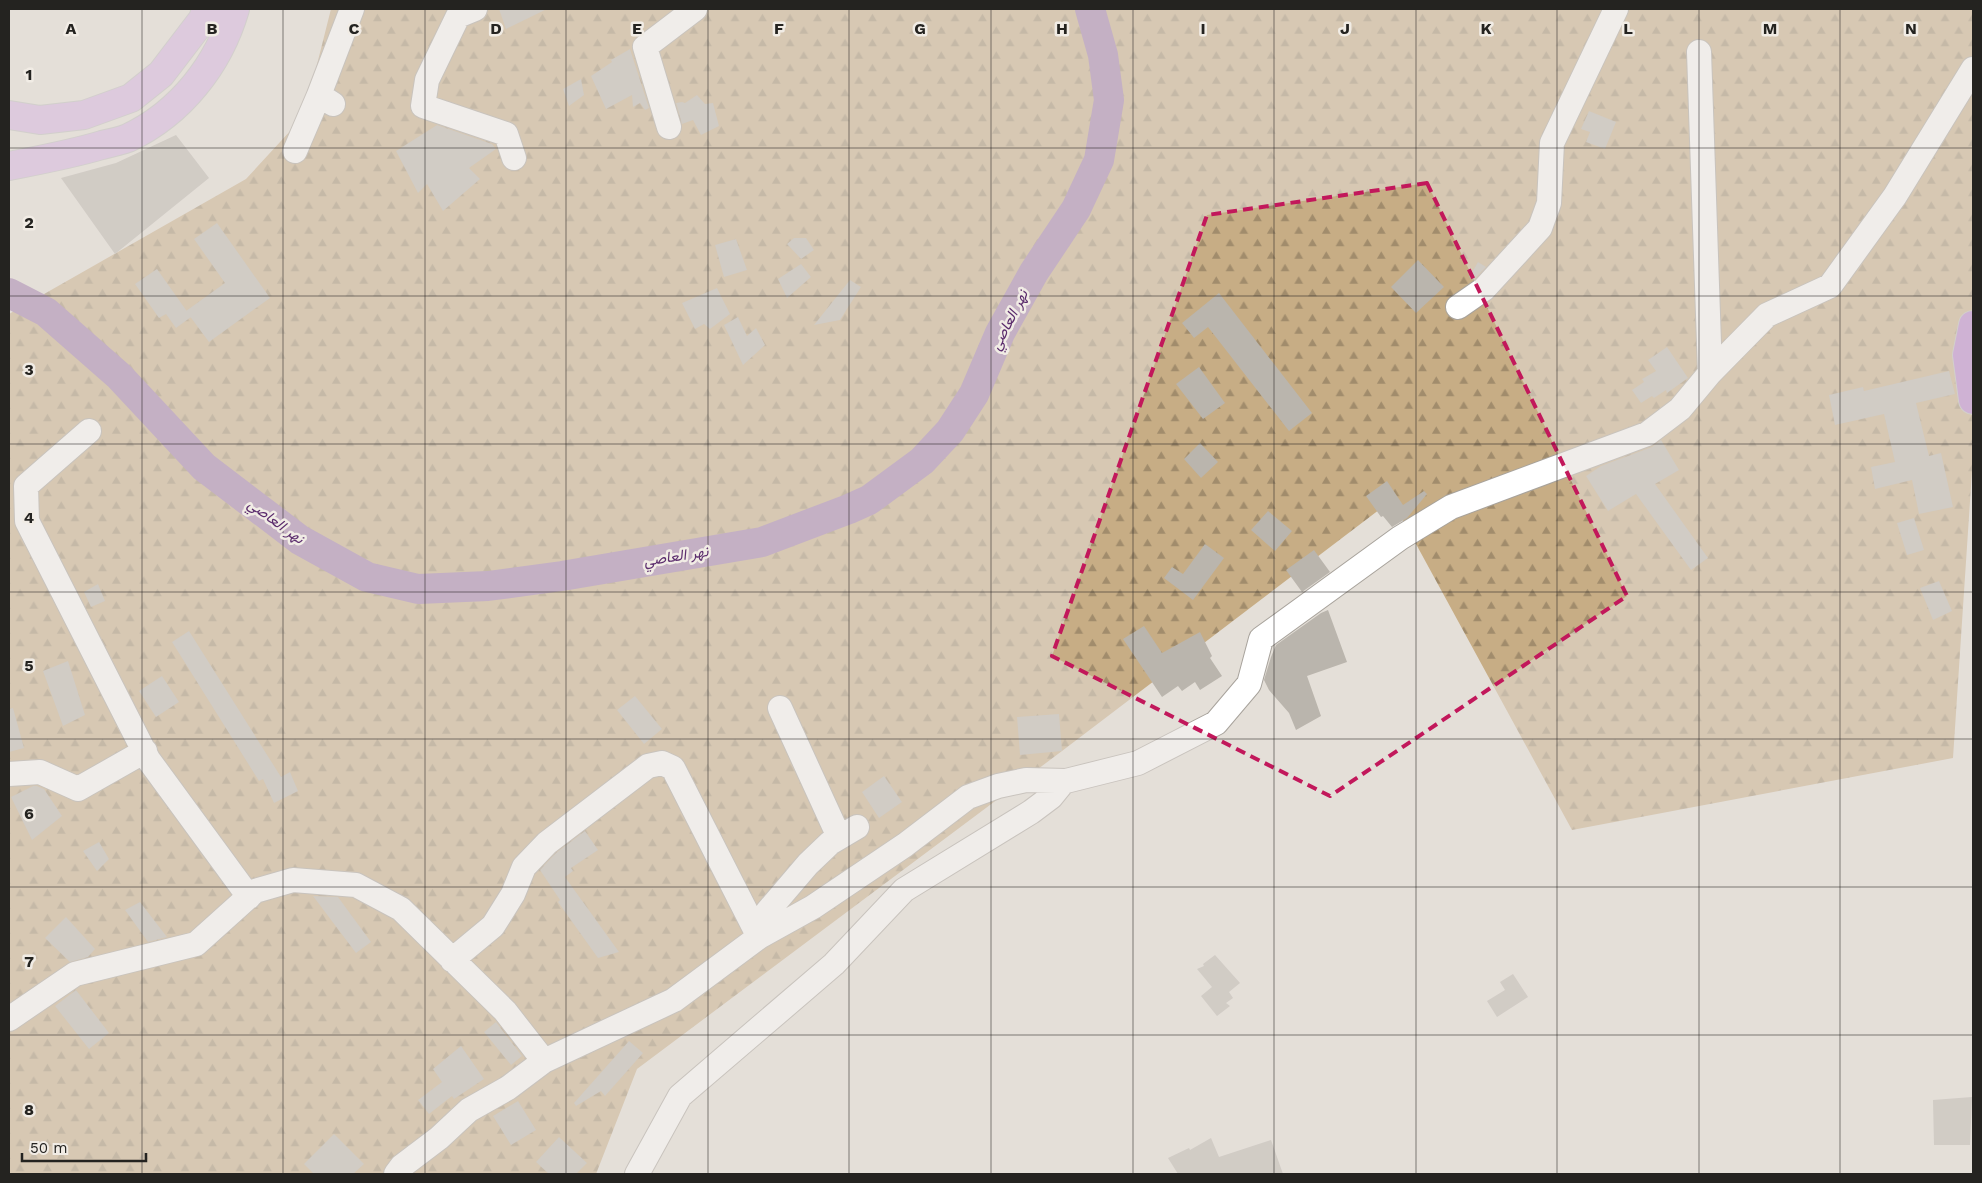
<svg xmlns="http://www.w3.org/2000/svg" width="1982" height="1183" font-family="'Work Sans',Vazirmatn,sans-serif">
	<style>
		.forest { fill: url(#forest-firs) }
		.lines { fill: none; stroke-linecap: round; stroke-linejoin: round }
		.river { stroke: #9d78ab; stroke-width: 30 }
		.building { fill: #bab5ad }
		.minor-casing { stroke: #a8a39c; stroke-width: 26 }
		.major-casing { stroke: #bdbdbc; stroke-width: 30 }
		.highway-casing { stroke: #bdbdbc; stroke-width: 30 }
		.minor { stroke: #fff; stroke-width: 24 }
		.major { stroke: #d4b1e2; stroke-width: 28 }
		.highway { stroke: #b77dce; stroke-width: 28 }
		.marked { fill: none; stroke: #c2185b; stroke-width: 4; stroke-dasharray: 10 6; stroke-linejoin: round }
		.grid { fill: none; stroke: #242320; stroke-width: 1; stroke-opacity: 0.55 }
		.labels { text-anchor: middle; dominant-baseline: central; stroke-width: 5; stroke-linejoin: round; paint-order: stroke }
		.water-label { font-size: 15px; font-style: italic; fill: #5b2c6d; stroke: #f1ece5 }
		.grid-label { font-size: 16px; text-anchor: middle; font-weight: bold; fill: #242320; stroke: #f1ece5; stroke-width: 5; stroke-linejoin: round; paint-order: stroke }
	</style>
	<defs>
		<pattern id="forest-firs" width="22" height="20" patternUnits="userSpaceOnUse" patternTransform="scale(1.25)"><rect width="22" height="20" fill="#c7ad85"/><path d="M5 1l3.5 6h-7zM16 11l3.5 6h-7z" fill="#a18c6c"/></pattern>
	</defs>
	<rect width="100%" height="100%" fill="#e4dfd8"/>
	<path class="forest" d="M331,9H1973V456L1953,758L1572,830L1392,500L1062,751L637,1069L596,1174H9V314L246,179L304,116Z"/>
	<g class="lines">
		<path class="river" d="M9,293L46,312L119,376L204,467L300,540L367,577L418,589L488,586L562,576L762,542L849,509L869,500L922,461L950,431L974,394L1000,333L1034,272L1076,209L1099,160L1109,100L1103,55L1090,9"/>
	</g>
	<path class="building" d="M499,9H547L506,29Z
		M630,49L649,108L645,110L640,103L633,107L632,95L606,109L591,76L612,62L611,60Z
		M581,79L584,95L569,106L563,89Z
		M697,95L705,104L713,103L719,126L701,135L693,120L682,124L676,103L682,102L685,103Z
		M1589,111L1616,122L1605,149L1586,142L1590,132L1581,129Z
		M437,125L492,144L496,149L469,168L480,179L443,211L427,184L418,193L396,151Z
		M176,135L209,178L115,254L61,178L116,163Z
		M217,223L270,298L209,342L186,311L225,283L194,239Z
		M794,238H806L814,250L801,259L787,244Z
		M736,239L747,270L724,277L715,245Z
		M1418,260L1444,287L1416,313L1391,287Z
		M1478,262L1486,267L1473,280L1469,277Z
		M801,264L811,277L787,298L778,279Z
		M157,269L191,317L176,328L166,314L159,318L135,284Z
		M850,280L861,287L840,320L814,325Z
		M717,288L730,314L710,329L704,324L695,329L682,303Z
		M1219,293L1312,413L1289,431L1208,327L1194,338L1182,323Z
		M738,317L747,336L756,328L765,345L743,365L724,325Z
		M1667,347L1688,378L1667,393L1666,390L1654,398L1652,396L1641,403L1632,390L1644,382L1642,379L1656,371L1648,360Z
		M1199,367L1225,403L1203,419L1176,384Z
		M1949,371L1955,394L1916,403L1929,456L1941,453L1953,507L1919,514L1912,480L1875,489L1871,467L1895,462L1884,414L1835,425L1829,395L1863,387L1864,391Z
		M1661,440L1679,470L1655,484L1708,558L1691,570L1636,494L1608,511L1586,476L1601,466L1652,447Z
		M1200,443L1218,462L1201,478L1184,459Z
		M1387,481L1403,505L1424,491L1427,494L1407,518L1392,527L1383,516L1381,517L1366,496Z
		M1268,511L1292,531L1275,551L1251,530Z
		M1914,518L1924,550L1907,555L1897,523Z
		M1205,544L1224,558L1193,600L1164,578L1172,567L1183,574Z
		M1314,550L1330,572L1302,592L1286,570Z
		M1939,581L1952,611L1933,620L1920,588Z
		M98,584L105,601L91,607L84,592Z
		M1328,610L1347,662L1307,676L1321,716L1296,730L1289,713L1269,690L1264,680L1271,657L1276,645L1321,613Z
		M1144,626L1162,653L1200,632L1212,656L1210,658L1222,676L1200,690L1195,682L1182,691L1178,686L1162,697L1123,639Z
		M189,631L281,777L290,772L298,791L274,803L263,779L259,781L172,642Z
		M68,661L85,715L63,726L43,671Z
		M162,676L179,702L156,717L139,691Z
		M635,696L662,729L644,744L617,710Z
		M13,708L24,748L9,752V709Z
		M1059,714L1062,751L1020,755L1017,717Z
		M884,776L902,802L879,818L862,792Z
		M33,786H37L44,789L62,816L32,840L11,797Z
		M585,831L598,850L571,868L573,871L565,877L619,952L598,958L558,902L560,900L540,870L556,853Z
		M99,842L109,859L97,871L83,851Z
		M313,896L338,897L371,942L356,953Z
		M140,902L167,937L148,942L125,910Z
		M66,917L95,949L88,957L70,962L45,938Z
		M1215,955L1240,983L1229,992L1233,998L1226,1003L1230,1006L1217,1016L1201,996L1212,987L1197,969L1204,966L1203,964Z
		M1513,974L1528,997L1497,1017L1487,1001L1505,990L1500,982Z
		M76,990L109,1033L89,1049L55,1006Z
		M496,1022L522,1056L511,1065L484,1032Z
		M629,1041L643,1053L605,1096L601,1091L576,1106L574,1103Z
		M461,1046L484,1079L454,1099L452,1096L429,1114L418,1100L442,1082L433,1069Z
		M1972,1097L1970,1145H1934L1933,1100Z
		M518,1101L536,1130L511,1145L493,1116Z
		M334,1134L364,1164L353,1174H314L304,1164Z
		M559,1137L587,1163L576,1174H549L536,1162Z
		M1211,1138L1219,1157L1271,1140L1283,1174H1178L1168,1158L1189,1148L1190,1150Z"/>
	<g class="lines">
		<defs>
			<path id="minor" d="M475,9L458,16L427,80L423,106L506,134L514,158
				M1699,52L1710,373
				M333,104L319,95L352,9
				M669,127L645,47L695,9
				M295,151L319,95
				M1458,307L1484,289L1540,228L1549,203L1552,143L1616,9
				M89,431L26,486L27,521L148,759L249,897
				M780,708L839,837
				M9,774L40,772L78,789L145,751
				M759,937L767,912L808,864L830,843L857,827
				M452,960L493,926L513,894L524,867L547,843L648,766L662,763L673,768L759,937
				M9,1019L75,974L196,944L255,891L293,880L356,885L401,909L505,1011L544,1061
				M396,1174L402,1166L439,1138L469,1110L508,1088L544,1061L674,1000L759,937L813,907L905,845L968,797L998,786L1026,780L1066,781L1138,763L1216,723L1249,684L1261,639L1400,538L1451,507L1647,434L1680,409L1710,373L1767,315L1830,286L1895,196L1973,69
				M637,1174L680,1096L834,964L904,890L1031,812L1051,797L1064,781"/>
			<path id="major" d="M9,115L40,120L84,115L131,98L161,74L203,19L206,9
				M9,166C40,160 72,154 102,145C111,143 120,141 128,138C181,113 219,64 235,9"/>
			<path id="highway" d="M1973,325L1967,355L1973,400"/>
		</defs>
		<use href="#minor" class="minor-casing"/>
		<use href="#major" class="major-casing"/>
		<use href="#highway" class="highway-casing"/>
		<use href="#minor" class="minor"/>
		<use href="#major" class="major"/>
		<use href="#highway" class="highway"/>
	</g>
	<path d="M0 0H1982V1183H0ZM1427,183L1627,596L1330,796L1052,656L1207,215Z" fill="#e4dfd8" fill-opacity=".55" fill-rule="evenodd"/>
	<path class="marked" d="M1427,183L1627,596L1330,796L1052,656L1207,215Z"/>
	<path class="grid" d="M142,9V1174M283,9V1174M425,9V1174M566,9V1174M708,9V1174M849,9V1174M991,9V1174M1133,9V1174M1274,9V1174M1416,9V1174M1557,9V1174M1699,9V1174M1840,9V1174M9,148H1973M9,296H1973M9,444H1973M9,592H1973M9,739H1973M9,887H1973M9,1035H1973"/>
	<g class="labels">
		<g class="water-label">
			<text transform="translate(1009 320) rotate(-63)">نهر العاصي</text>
			<text transform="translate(276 521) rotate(36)">نهر العاصي</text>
			<text transform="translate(676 556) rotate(-9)">نهر العاصي</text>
		</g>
	</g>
	<g class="grid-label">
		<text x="71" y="34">A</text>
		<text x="212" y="34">B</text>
		<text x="354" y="34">C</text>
		<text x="496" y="34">D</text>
		<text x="637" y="34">E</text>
		<text x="779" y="34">F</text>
		<text x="920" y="34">G</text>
		<text x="1062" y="34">H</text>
		<text x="1203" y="34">I</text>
		<text x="1345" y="34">J</text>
		<text x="1486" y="34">K</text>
		<text x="1628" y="34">L</text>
		<text x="1770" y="34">M</text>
		<text x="1911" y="34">N</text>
		<text x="29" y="80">1</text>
		<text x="29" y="228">2</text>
		<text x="29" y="375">3</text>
		<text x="29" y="523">4</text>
		<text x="29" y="671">5</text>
		<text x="29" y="819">6</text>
		<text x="29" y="967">7</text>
		<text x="29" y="1115">8</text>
	</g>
	<rect width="1982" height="1183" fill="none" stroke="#242320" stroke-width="20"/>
	<path d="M22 1153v8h124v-8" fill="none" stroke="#242320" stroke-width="2.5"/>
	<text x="30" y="1153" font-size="15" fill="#242320" stroke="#f1ece5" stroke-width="4" paint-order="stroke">50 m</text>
</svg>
